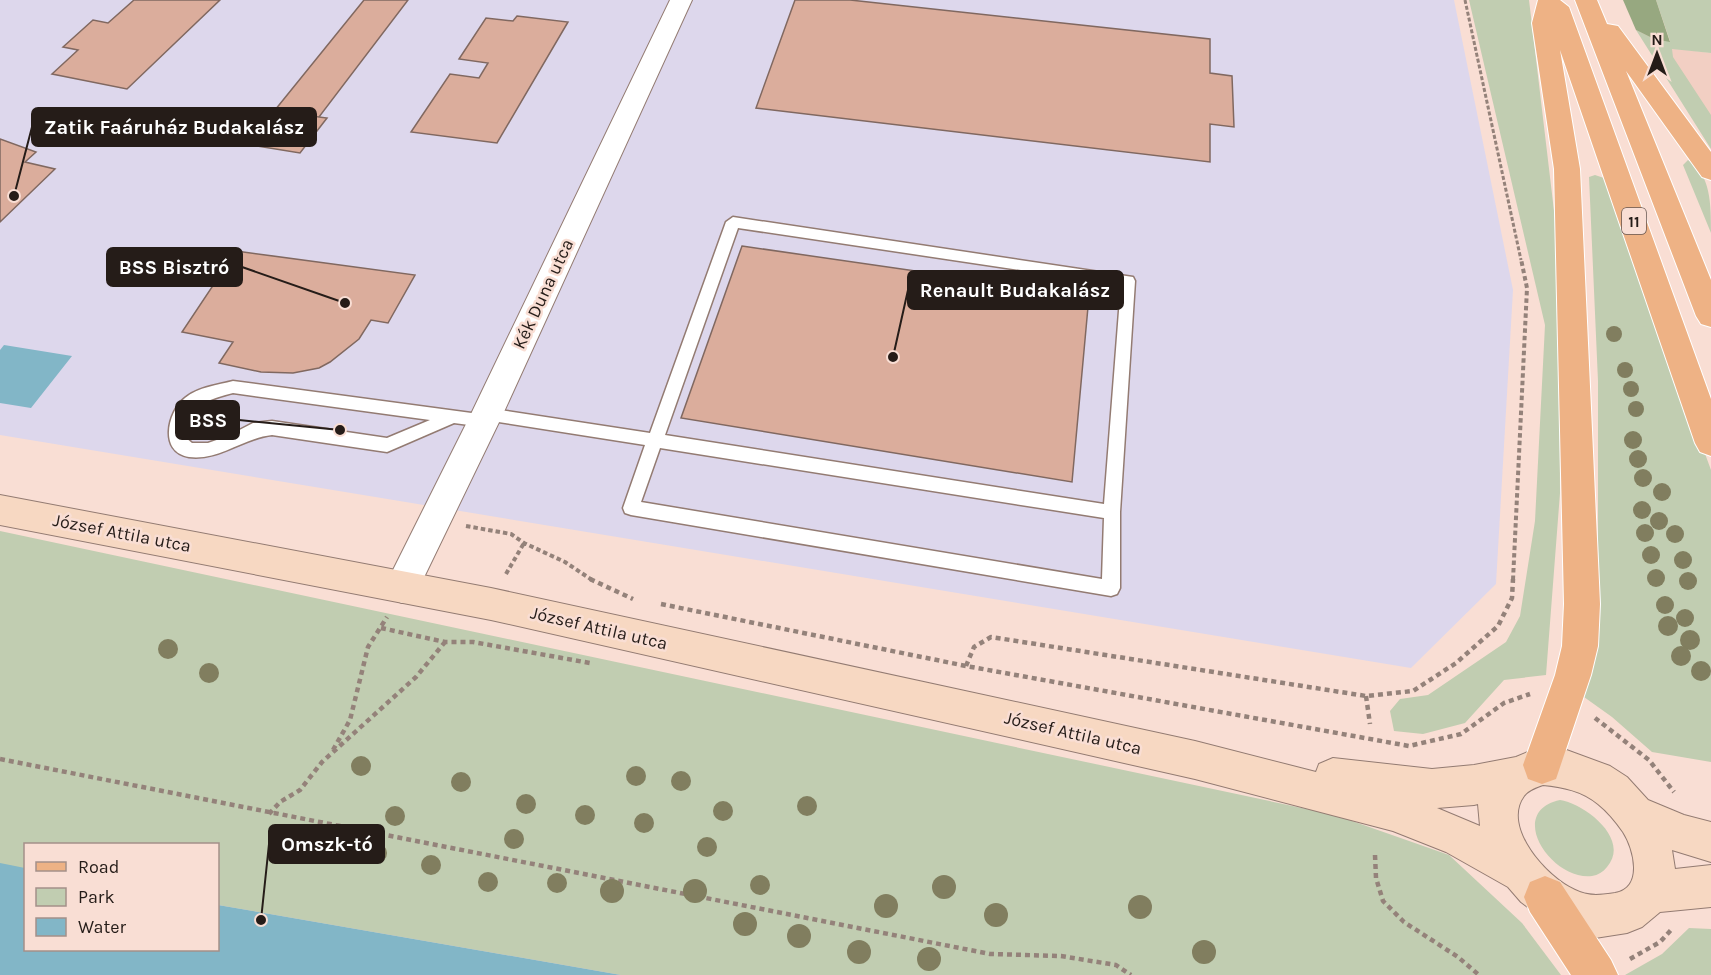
<svg xmlns="http://www.w3.org/2000/svg" width="1711" height="975" font-family="Karla,sans-serif">
	<style>
		.built { fill: #f2cfc3 }
		.industrial { fill: #ddd7ec }
		.green { fill: #c1cdb1 }
		.forest { fill: #97a880 }
		.water { fill: #82b6c7 }
		.building { fill: #dbad9c; stroke: #806860; stroke-width: 1.5 }
		.lines { fill: none; stroke-linecap: round; stroke-linejoin: round }
		.service-casing { stroke: #937b72; stroke-width: 3 }
		.minor-casing { stroke: #937b72; stroke-width: 2 }
		.secondary-casing { stroke: #937b72; stroke-width: 2 }
		.primary-casing { stroke: #fff; stroke-width: 2 }
		.path-far2 { stroke: #94827a; stroke-width: 3; stroke-dasharray: 4 2; stroke-linecap: butt }
		.path-far1 { stroke: #94827a; stroke-width: 4; stroke-dasharray: 4.5 3; stroke-linecap: butt }
		.path { stroke: #94827a; stroke-width: 4.5; stroke-dasharray: 5 4; stroke-linecap: butt }
		.service { fill: #fff; fill-rule: evenodd }
		.minor { fill: #fff; fill-rule: evenodd }
		.secondary { fill: #f7d8c2; fill-rule: evenodd }
		.primary { fill: #eeb285; fill-rule: evenodd }
		.tree { fill: #817e5f }
		.labels { text-anchor: middle; dominant-baseline: central; stroke-width: 5; stroke-linejoin: round; paint-order: stroke }
		.shield { fill: #f9ded4; stroke: #655650; stroke-width: 1.5 }
		.shield-label { font-size: 16px; font-weight: bold; fill: #251c18 }
		.street-label { font-size: 18px; fill: #251c18; stroke: #f9ded4 }
		.leader { fill: none; stroke: #251c18; stroke-width: 2 }
		.callout-dot { fill: #251c18; stroke: #f9ded4; stroke-width: 2 }
		.callout { fill: #251c18; stroke: #251c18; stroke-width: 2 }
		.callout-label { font-size: 20px; text-anchor: middle; font-weight: bold; fill: #fff }
	</style>
	<rect width="100%" height="100%" fill="#f9ded4"/>
	<path class="built" d="M1655,46L1711,53V126Z"/>
	<path class="industrial" d="M0,0H1454L1513,290L1496,584L1411,668L0,435Z"/>
	<path class="green" d="M1469,0H1529L1559,253L1560,493L1546,675L1504,680L1465,723L1423,734L1394,731L1390,711L1400,699L1428,695L1506,642L1520,616L1535,521L1545,325Z
		M1656,0H1711V53L1672,49L1673,57L1711,115V149L1636,30L1654,39L1670,41Z
		M1688,160C1711,175 1711,203 1711,233L1683,165Z
		M1595,175L1604,178L1711,470V762L1652,752L1612,717L1584,697L1596,647L1598,561V381L1589,177Z
		M0,531L1335,815L1449,855L1522,923L1561,975H621L218,905V844H26V950H218L248,975H0Z
		M1560,800C1585,804 1631,839 1607,867C1603,872 1598,875 1592,876C1552,881 1505,812 1560,800Z
		M1689,928L1711,929V975H1625L1662,954Z"/>
	<path class="forest" d="M1623,0H1656L1670,42L1654,39L1636,30Z"/>
	<path class="water" d="M4,345L72,356L31,408L0,403V350Z
		M0,863L25,868L26,950H218V905L621,975H0Z"/>
	<path class="building" d="M134,0H220L127,89L52,74L78,50L63,47L93,20L108,23Z
		M364,0H408L319,117L275,110Z
		M795,0H850L1210,39V73L1232,76L1234,127L1210,124V162L756,108Z
		M517,16L568,22L497,143L411,132L450,74L479,78L488,63L459,59L486,18L513,21Z
		M267,109L319,117L327,118L300,153L239,143Z
		M0,139L36,152L25,162L55,169L0,222Z
		M742,246L1089,296L1072,482L681,418Z
		M236,251L415,275L388,323L371,320L359,339L330,362L319,368L293,373L261,372L219,363L233,342L182,332Z"/>
	<g class="lines">
		<defs>
			<path id="service" d="M733,217L1133,277L1135,281L1120,512V588L1117,594L1111,596L631,515L625,513L623,508L645,445L492,421L490,426L484,427L454,423L387,452L272,435C243,438 219,461 189,457C158,452 168,411 185,398C198,387 218,385 233,381L479,414L481,409L487,408L650,433L726,222ZM738,228L1121,285L1104,504L665,435ZM233,393L430,420L387,438L272,421L253,423L228,436L208,443H192L186,438C177,407 211,399 233,393ZM660,448L1104,518L1102,579L641,502Z"/>
			<path id="minor" d="M670,0H692L503,414L414,598L402,603L390,598L384,587L390,576L471,414Z"/>
			<path id="secondary" d="M0,495L491,588L1195,741L1316,772L1319,764L1333,758L1432,769L1474,765L1516,757L1542,746L1561,748L1610,766L1627,777L1648,800L1684,815L1711,822V862L1672,850L1675,869L1711,865V907L1660,912L1642,927L1627,933L1595,938L1549,923L1521,902L1508,887L1446,852L1393,831L1195,779L491,620L0,525ZM1543,785C1564,787 1582,791 1598,804C1608,812 1616,822 1623,832C1634,849 1644,888 1615,893C1601,895 1589,897 1575,890C1547,878 1501,827 1524,796C1528,790 1537,787 1543,785ZM1478,804L1480,826L1437,808L1474,805Z"/>
			<path id="primary" d="M1538,0H1560L1569,7L1711,399V456L1700,452L1695,443L1560,50L1580,169L1600,604L1598,646L1591,675L1556,779L1542,784L1528,779L1523,765L1555,675L1562,646L1564,604L1554,169L1532,23Z
				M1575,0H1597L1607,24L1618,26L1711,152V180L1702,177L1626,71L1711,280V327L1701,324L1696,316Z
				M1545,876L1560,882L1611,960L1618,975H1571L1530,912L1524,897L1530,882Z"/>
		</defs>
		<use href="#service" class="service-casing"/>
		<use href="#minor" class="minor-casing"/>
		<use href="#secondary" class="secondary-casing"/>
		<use href="#primary" class="primary-casing"/>
		<path class="path-far2" d="M1465,0L1521,260"/>
		<path class="path-far1" d="M466,526L511,534L524,543L565,562L592,580
			M506,574L524,543
			M1513,580L1527,288L1521,259"/>
		<path class="path" d="M590,579L633,599
			M661,604L966,666L1409,746L1461,734L1504,703L1530,694
			M381,628L445,642H473L590,663
			M966,666L974,647L991,637L1366,696L1413,691L1456,663L1498,626L1512,598L1513,579
			M1366,696L1370,724
			M1595,718L1649,760L1674,792
			M333,750L350,720L368,647L387,617
			M0,759L990,954L1061,956L1116,965L1131,975
			M269,814L280,802L300,790L322,762L416,677L445,642
			M1375,855L1376,878L1383,901L1404,922L1458,957L1479,975
			M1630,959L1660,942L1672,929"/>
		<use href="#service" class="service"/>
		<use href="#minor" class="minor"/>
		<use href="#secondary" class="secondary"/>
		<use href="#primary" class="primary"/>
	</g>
	<g class="tree">
		<circle cx="1614" cy="334" r="8"/>
		<circle cx="1625" cy="370" r="8"/>
		<circle cx="1631" cy="389" r="8"/>
		<circle cx="1636" cy="409" r="8"/>
		<circle cx="1633" cy="440" r="9"/>
		<circle cx="1638" cy="459" r="9"/>
		<circle cx="1643" cy="478" r="9"/>
		<circle cx="1662" cy="492" r="9"/>
		<circle cx="1642" cy="510" r="9"/>
		<circle cx="1659" cy="521" r="9"/>
		<circle cx="1645" cy="533" r="9"/>
		<circle cx="1675" cy="534" r="9"/>
		<circle cx="1651" cy="555" r="9"/>
		<circle cx="1683" cy="560" r="9"/>
		<circle cx="1656" cy="578" r="9"/>
		<circle cx="1688" cy="581" r="9"/>
		<circle cx="1665" cy="605" r="9"/>
		<circle cx="1685" cy="618" r="9"/>
		<circle cx="1668" cy="626" r="10"/>
		<circle cx="1690" cy="640" r="10"/>
		<circle cx="168" cy="649" r="10"/>
		<circle cx="1681" cy="656" r="10"/>
		<circle cx="1701" cy="671" r="10"/>
		<circle cx="209" cy="673" r="10"/>
		<circle cx="361" cy="766" r="10"/>
		<circle cx="636" cy="776" r="10"/>
		<circle cx="681" cy="781" r="10"/>
		<circle cx="461" cy="782" r="10"/>
		<circle cx="526" cy="804" r="10"/>
		<circle cx="807" cy="806" r="10"/>
		<circle cx="723" cy="811" r="10"/>
		<circle cx="585" cy="815" r="10"/>
		<circle cx="395" cy="816" r="10"/>
		<circle cx="644" cy="823" r="10"/>
		<circle cx="514" cy="839" r="10"/>
		<circle cx="707" cy="847" r="10"/>
		<circle cx="377" cy="853" r="10"/>
		<circle cx="431" cy="865" r="10"/>
		<circle cx="488" cy="882" r="10"/>
		<circle cx="557" cy="883" r="10"/>
		<circle cx="760" cy="885" r="10"/>
		<circle cx="944" cy="887" r="12"/>
		<circle cx="612" cy="891" r="12"/>
		<circle cx="695" cy="891" r="12"/>
		<circle cx="886" cy="906" r="12"/>
		<circle cx="1140" cy="907" r="12"/>
		<circle cx="996" cy="915" r="12"/>
		<circle cx="745" cy="924" r="12"/>
		<circle cx="799" cy="936" r="12"/>
		<circle cx="859" cy="952" r="12"/>
		<circle cx="1204" cy="952" r="12"/>
		<circle cx="929" cy="959" r="12"/>
	</g>
	<g class="labels">
		<rect class="shield" x="1622" y="208" width="24" height="26" rx="4.5"/>
		<g class="shield-label">
			<text x="1634" y="221">11</text>
		</g>
		<g class="street-label">
			<text transform="translate(543 294) rotate(-65)">Kék Duna utca</text>
			<text transform="translate(122 533) rotate(11)">József Attila utca</text>
			<text transform="translate(599 628) rotate(13)">József Attila utca</text>
			<text transform="translate(1073 733) rotate(13)">József Attila utca</text>
		</g>
	</g>
	<path class="leader" d="M14 196L32 127M345 303L242 267M893 357L908 290M340 430L239 420M261 920L269 844"/>
	<g class="callout-dot">
		<circle cx="14" cy="196" r="6"/>
		<circle cx="345" cy="303" r="6"/>
		<circle cx="893" cy="357" r="6"/>
		<circle cx="340" cy="430" r="6"/>
		<circle cx="261" cy="920" r="6"/>
	</g>
	<g class="callout">
		<rect x="32" y="108" width="284" height="38" rx="6"/>
		<rect x="107" y="248" width="135" height="38" rx="6"/>
		<rect x="908" y="271" width="215" height="38" rx="6"/>
		<rect x="176" y="401" width="63" height="38" rx="6"/>
		<rect x="269" y="825" width="115" height="38" rx="6"/>
	</g>
	<g class="callout-label">
		<text x="174" y="134">Zatik Faáruház Budakalász</text>
		<text x="174" y="274">BSS Bisztró</text>
		<text x="1015" y="297">Renault Budakalász</text>
		<text x="208" y="427">BSS</text>
		<text x="327" y="851">Omszk-tó</text>
	</g>
	<rect x="24" y="843" width="195" height="108" fill="#f9ded4" stroke="#a49089" stroke-width="1.5"/>
	<rect x="36" y="862" width="30" height="9" fill="#eeb285" stroke="#a49089" stroke-width="1.5"/>
	<text x="78" y="873" font-size="18" fill="#251c18">Road</text>
	<rect x="36" y="888" width="30" height="18" fill="#c1cdb1" stroke="#a49089" stroke-width="1.5"/>
	<text x="78" y="903" font-size="18" fill="#251c18">Park</text>
	<rect x="36" y="918" width="30" height="18" fill="#82b6c7" stroke="#a49089" stroke-width="1.5"/>
	<text x="78" y="933" font-size="18" fill="#251c18">Water</text>
	<g transform="translate(1657 54)" stroke="#f9ded4" stroke-width="4.5" paint-order="stroke">
	<path d="M0-4.5L10 22L0 15L-10 22Z" fill="#251c18"/>
	<text y="-9" font-size="16" font-weight="bold" text-anchor="middle" fill="#251c18">N</text>
	</g>
</svg>
